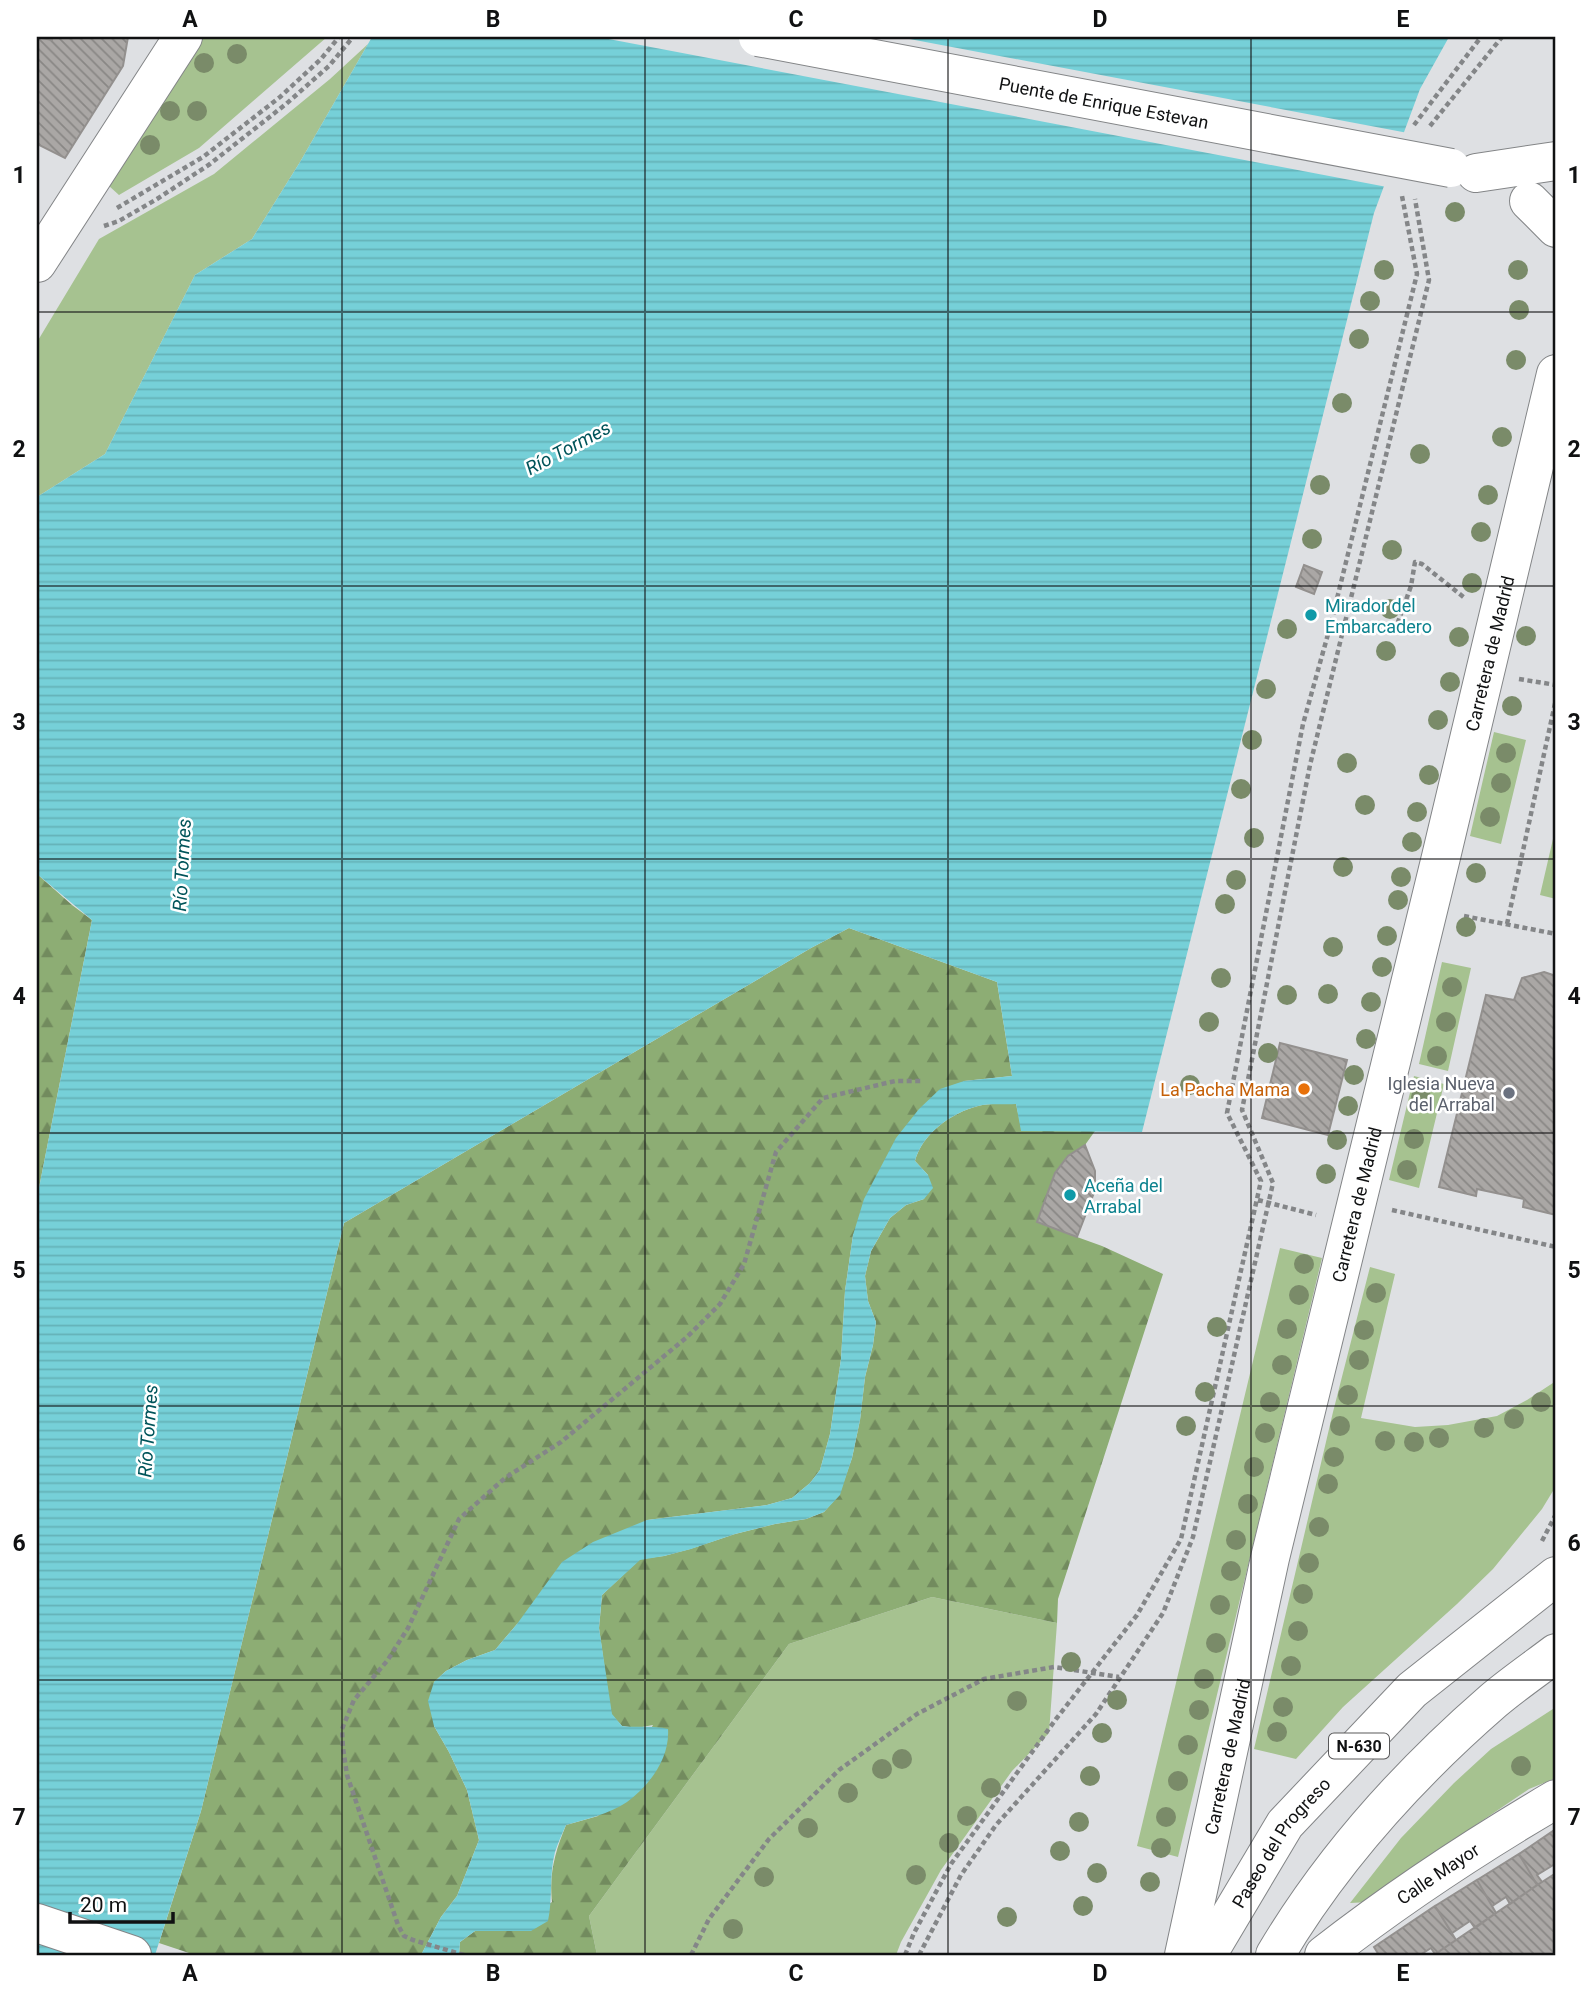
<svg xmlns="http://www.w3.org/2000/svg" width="1593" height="1992" font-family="Roboto,sans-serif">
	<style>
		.green { fill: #a6c290 }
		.forest { fill: url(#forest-firs) }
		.water { fill: url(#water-rules) }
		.pier { fill: #dee0e3 }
		.building { fill: url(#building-back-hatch); stroke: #93908e; stroke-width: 2 }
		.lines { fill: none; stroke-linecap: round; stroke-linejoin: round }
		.minor-casing { stroke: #838587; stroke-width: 40 }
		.highway-casing { stroke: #838587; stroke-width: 40 }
		.path { stroke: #848688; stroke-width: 4.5; stroke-dasharray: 5 3.5; stroke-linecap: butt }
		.minor { stroke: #fff; stroke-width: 38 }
		.highway { stroke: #fff; stroke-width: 38 }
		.major-bridge-casing { stroke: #838587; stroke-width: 40; stroke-linecap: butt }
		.major-bridge { stroke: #fff; stroke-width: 38 }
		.tree { fill: #7a8b69 }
		.grid { fill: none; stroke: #101112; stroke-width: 2; stroke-opacity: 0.55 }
		.culture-dot { fill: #0f9aa8; stroke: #fff; stroke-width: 2.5 }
		.food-dot { fill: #e8710a; stroke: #fff; stroke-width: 2.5 }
		.worship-dot { fill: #6b7280; stroke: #fff; stroke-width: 2.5 }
		.labels { text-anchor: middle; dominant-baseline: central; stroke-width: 5; stroke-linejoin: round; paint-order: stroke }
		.shield { fill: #fff; stroke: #585859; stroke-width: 2 }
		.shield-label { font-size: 16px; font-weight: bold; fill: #101112 }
		.street-label { font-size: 18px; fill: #101112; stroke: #fff }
		.culture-label { font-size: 18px; fill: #0d838f; stroke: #fff; text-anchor: start }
		.worship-label { font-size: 18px; fill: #5b616d; stroke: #fff; text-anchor: end }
		.food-label { font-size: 18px; fill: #c56008; stroke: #fff; text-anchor: end }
		.water-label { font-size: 19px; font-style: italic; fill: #00545a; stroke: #fff }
		.neatline { fill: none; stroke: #101112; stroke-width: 2.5 }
		.grid-label { font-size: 23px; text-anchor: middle; font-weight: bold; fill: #101112 }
	</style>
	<defs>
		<pattern id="forest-firs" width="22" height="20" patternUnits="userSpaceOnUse" patternTransform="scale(1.75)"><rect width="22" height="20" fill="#8dad74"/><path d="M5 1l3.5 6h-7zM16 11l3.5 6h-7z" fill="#728b5e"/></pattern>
		<pattern id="water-rules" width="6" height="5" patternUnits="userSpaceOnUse" patternTransform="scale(1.75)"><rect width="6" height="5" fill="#76d0d8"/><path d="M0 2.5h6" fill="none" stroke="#65b2b8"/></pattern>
		<pattern id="building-back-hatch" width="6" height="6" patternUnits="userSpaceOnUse" patternTransform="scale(1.75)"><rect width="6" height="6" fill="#aaa7a5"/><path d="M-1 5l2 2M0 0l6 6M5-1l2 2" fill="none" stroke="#898785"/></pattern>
	</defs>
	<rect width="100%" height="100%" fill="#dee0e3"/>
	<path class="green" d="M201,37H327L199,148L119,195L109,186Z
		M368,44L300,162L252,239L195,275L105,454L37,497V342L99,239L214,174L330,79Z
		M1494,732L1526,740L1501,844L1470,836Z
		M1556,826V899L1540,895Z
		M1442,962L1471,968L1448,1071L1419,1064Z
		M1414,1076L1444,1084L1419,1188L1389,1180Z
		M1280,1248L1322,1258L1178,1857L1137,1846Z
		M1370,1267L1395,1274L1361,1418L1415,1427L1448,1425L1497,1416L1527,1400L1556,1381V1486L1542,1509L1493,1569L1457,1604L1343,1707L1296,1759L1254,1749L1333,1412Z
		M932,1597L1057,1623L1049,1733L1012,1771L941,1870L901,1942L896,1955H597L589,1916L789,1644Z
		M1556,1707V1778L1529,1789L1430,1856L1369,1902L1350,1903L1401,1838L1454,1783L1491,1749Z"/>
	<path class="forest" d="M37,874L72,905L92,920L37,1198Z
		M849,928L997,982L1012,1076L964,1081L853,1235L845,1291L841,1359L830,1434L820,1470L810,1483L792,1498L767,1505L647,1520L517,1624L495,1650L467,1660L446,1671L434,1682V1726L449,1752L467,1790L479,1840L457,1896L441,1917L421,1955H195L159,1943L201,1811L344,1223L811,948Z
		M1016,1104L1022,1131H1095L1085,1145L1068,1156L1077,1237L1102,1246L1163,1274L1058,1599L1057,1623L932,1597L789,1644L589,1916L597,1955H459L460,1942L475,1931H507L552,1902C549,1873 555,1852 566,1825L598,1816L653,1725L637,1728L622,1726L611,1714L599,1628L602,1595L640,1559L664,1556L690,1549L735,1534L775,1524L806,1519L824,1512L839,1495L852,1458L860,1420L865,1377L873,1345L876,1322L868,1301L865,1276L871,1251L890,1218L906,1205L924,1199L928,1175L915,1161C922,1134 951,1113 978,1106C990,1103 1004,1104 1016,1104Z"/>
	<path class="water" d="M372,37H1449L1420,89L1374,213L1142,1132L1021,1131L1016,1104C1004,1105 990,1103 978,1106C951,1113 922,1134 915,1161L928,1175L933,1188L924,1199L906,1205L890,1218L871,1251L865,1276L868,1301L876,1322L873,1345L865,1377L860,1420L852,1458L840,1495L824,1512L806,1519L775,1524L735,1534L691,1549L664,1556L640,1560L602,1595L599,1628L612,1714L622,1726C638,1728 652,1725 668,1729C670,1758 650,1785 627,1802C609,1814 587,1819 566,1825C562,1834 558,1843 555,1852C549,1875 553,1898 548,1921L531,1931H475L460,1942L459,1955H421L441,1917L457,1896L479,1840L467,1790L449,1752L434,1726L428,1701L434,1682L446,1671L467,1660L495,1650L517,1624L562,1562L593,1542L647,1520L767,1505L792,1498L810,1483L820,1470L830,1434L841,1359L845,1291L853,1235L864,1199L896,1138L919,1109L940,1089L964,1081L1012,1076L997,982L849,928L811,948L344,1223L201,1811L155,1955H37V1198L92,920L37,874V497L105,454L195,275L252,239L300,162Z"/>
	<path class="pier" d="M598,37H899L1408,133L1387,187Z"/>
	<path class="building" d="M37,37L52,40V37H128L123,66L65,158L37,144Z
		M1304,565L1322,572L1314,594L1296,587Z
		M1544,972L1556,976V1215L1523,1207L1524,1199L1477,1189L1476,1196L1439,1187L1486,995L1514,1000L1522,978Z
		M1280,1043L1347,1060L1328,1135L1262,1118Z
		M1085,1145L1095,1171V1190L1077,1237L1037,1222L1055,1173L1068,1156Z
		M1556,1829V1865L1555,1864L1537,1875L1542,1882L1537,1885L1519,1854Z
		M1519,1854L1537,1885L1510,1904L1506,1897L1492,1906L1477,1880Z
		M1556,1873V1955H1434L1542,1882Z
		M1477,1880L1496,1913L1475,1928L1470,1921L1452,1933L1435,1906Z
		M1435,1906L1456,1940L1435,1954L1431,1948L1420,1955H1379L1374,1947Z"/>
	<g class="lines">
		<defs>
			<g id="minor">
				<path d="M37,263L183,37"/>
				<path d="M37,1923L132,1955"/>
				<path id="s1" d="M1184,1955L1270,1558L1441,857L1556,374"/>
				<path id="s2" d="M1324,1955C1397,1898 1476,1846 1556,1799"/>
			</g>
			<g id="highway">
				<path d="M1476,173L1556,161"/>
				<path d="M1529,201L1556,228"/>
				<path id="s3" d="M1207,1955L1285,1824L1412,1690L1556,1576"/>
				<path d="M1275,1955C1332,1859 1409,1774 1493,1701C1513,1684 1535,1669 1556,1653"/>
			</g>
		</defs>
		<use href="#minor" class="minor-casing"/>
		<use href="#highway" class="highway-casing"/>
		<path class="path" d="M1414,125L1481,37
			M1430,126L1502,37
			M117,208L203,157L280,97L321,59L339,37
			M104,226L119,221L157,199L210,164L286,104L329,66L353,37
			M1330,627C1353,633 1376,630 1398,622L1411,586L1415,562L1422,564L1466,599
			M1519,679L1556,685
			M1464,916L1556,934
			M1507,924L1556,699
			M1258,1200L1316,1215
			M1392,1210L1556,1247
			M1542,1541L1556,1514
			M464,1955L413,1940L404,1936L398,1925L347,1775L343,1748L342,1729L354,1700L387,1661L408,1628L459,1519L505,1478L561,1442L687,1337L720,1304L744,1264L776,1152L823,1098L895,1081H921
			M691,1955L709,1919L769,1839L839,1770L917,1714L984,1679L1054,1667L1119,1677
			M905,1955L914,1933L951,1864L1056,1719L1137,1615L1181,1539L1261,1181L1227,1113L1303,724L1330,627L1417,274L1402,196
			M919,1955L961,1875L996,1825L1096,1714L1163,1613L1193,1537L1273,1183L1242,1110L1310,765L1429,280L1415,199"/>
		<use href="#minor" class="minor"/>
		<use href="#highway" class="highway"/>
		<defs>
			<g id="major-bridge">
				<path id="s4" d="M758,37L1451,168"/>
			</g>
		</defs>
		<use href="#major-bridge" class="major-bridge-casing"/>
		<use href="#major-bridge" class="major-bridge"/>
	</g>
	<g class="tree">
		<circle cx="237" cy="54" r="10"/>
		<circle cx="204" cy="63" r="10"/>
		<circle cx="170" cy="111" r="10"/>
		<circle cx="197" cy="111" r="10"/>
		<circle cx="150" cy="145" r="10"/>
		<circle cx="1455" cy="212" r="10"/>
		<circle cx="1384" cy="270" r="10"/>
		<circle cx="1518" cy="270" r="10"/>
		<circle cx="1370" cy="301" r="10"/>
		<circle cx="1519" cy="310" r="10"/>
		<circle cx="1359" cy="339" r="10"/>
		<circle cx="1516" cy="360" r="10"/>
		<circle cx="1342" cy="403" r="10"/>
		<circle cx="1502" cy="437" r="10"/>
		<circle cx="1420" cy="454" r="10"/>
		<circle cx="1320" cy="485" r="10"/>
		<circle cx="1488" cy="495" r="10"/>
		<circle cx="1481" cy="532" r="10"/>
		<circle cx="1312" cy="539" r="10"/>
		<circle cx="1392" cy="550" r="10"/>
		<circle cx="1472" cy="583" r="10"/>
		<circle cx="1390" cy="609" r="10"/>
		<circle cx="1287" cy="629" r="10"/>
		<circle cx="1526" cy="636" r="10"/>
		<circle cx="1459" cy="637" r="10"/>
		<circle cx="1386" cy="651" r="10"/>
		<circle cx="1450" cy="682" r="10"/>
		<circle cx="1266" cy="689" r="10"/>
		<circle cx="1512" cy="706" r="10"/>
		<circle cx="1438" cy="720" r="10"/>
		<circle cx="1252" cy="740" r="10"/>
		<circle cx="1506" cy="753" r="10"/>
		<circle cx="1347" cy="763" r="10"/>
		<circle cx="1429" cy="775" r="10"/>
		<circle cx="1501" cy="783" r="10"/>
		<circle cx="1241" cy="789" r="10"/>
		<circle cx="1365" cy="805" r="10"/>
		<circle cx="1417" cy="812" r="10"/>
		<circle cx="1490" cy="817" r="10"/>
		<circle cx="1254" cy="838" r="10"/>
		<circle cx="1412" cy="842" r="10"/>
		<circle cx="1343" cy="867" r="10"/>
		<circle cx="1476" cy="873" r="10"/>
		<circle cx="1401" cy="877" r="10"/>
		<circle cx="1236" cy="880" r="10"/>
		<circle cx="1398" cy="900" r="10"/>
		<circle cx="1225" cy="904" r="10"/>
		<circle cx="1466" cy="927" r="10"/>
		<circle cx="1387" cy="936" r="10"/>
		<circle cx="1333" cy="947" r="10"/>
		<circle cx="1382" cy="967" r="10"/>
		<circle cx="1221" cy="978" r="10"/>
		<circle cx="1452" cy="987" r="10"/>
		<circle cx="1328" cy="994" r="10"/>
		<circle cx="1287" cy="995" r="10"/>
		<circle cx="1371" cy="1002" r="10"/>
		<circle cx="1209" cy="1022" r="10"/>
		<circle cx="1446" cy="1022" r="10"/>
		<circle cx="1366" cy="1039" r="10"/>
		<circle cx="1268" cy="1053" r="10"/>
		<circle cx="1437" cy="1056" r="10"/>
		<circle cx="1354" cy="1075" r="10"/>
		<circle cx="1190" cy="1085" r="10"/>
		<circle cx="1421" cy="1097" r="10"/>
		<circle cx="1348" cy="1106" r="10"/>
		<circle cx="1414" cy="1139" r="10"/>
		<circle cx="1337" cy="1140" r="10"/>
		<circle cx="1407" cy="1170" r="10"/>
		<circle cx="1326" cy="1174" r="10"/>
		<circle cx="1304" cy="1264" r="10"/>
		<circle cx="1376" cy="1293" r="10"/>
		<circle cx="1299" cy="1295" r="10"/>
		<circle cx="1217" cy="1327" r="10"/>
		<circle cx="1287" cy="1329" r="10"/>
		<circle cx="1364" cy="1330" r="10"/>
		<circle cx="1359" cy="1360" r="10"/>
		<circle cx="1282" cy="1365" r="10"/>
		<circle cx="1205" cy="1392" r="10"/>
		<circle cx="1348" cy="1395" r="10"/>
		<circle cx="1270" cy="1402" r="10"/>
		<circle cx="1541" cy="1402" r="10"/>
		<circle cx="1514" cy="1419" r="10"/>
		<circle cx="1186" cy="1426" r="10"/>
		<circle cx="1340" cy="1426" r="10"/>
		<circle cx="1484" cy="1428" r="10"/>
		<circle cx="1265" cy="1433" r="10"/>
		<circle cx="1439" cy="1438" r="10"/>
		<circle cx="1385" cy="1441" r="10"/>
		<circle cx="1414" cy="1442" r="10"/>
		<circle cx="1334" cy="1457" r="10"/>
		<circle cx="1254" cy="1467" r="10"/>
		<circle cx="1328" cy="1484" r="10"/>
		<circle cx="1248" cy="1504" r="10"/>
		<circle cx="1319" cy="1527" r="10"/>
		<circle cx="1236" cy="1540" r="10"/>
		<circle cx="1309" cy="1563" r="10"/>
		<circle cx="1231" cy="1571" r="10"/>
		<circle cx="1303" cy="1594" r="10"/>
		<circle cx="1220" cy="1605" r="10"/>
		<circle cx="1298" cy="1631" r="10"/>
		<circle cx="1216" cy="1643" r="10"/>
		<circle cx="1071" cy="1662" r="10"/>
		<circle cx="1291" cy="1666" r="10"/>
		<circle cx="1204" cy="1679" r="10"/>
		<circle cx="1117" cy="1700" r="10"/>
		<circle cx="1017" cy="1701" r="10"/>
		<circle cx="1283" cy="1707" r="10"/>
		<circle cx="1199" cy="1710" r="10"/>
		<circle cx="1277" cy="1732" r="10"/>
		<circle cx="1102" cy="1733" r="10"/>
		<circle cx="1188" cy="1745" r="10"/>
		<circle cx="902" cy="1759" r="10"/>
		<circle cx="1521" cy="1766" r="10"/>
		<circle cx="882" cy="1769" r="10"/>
		<circle cx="1090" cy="1776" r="10"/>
		<circle cx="1178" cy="1781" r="10"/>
		<circle cx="991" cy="1788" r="10"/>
		<circle cx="848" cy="1793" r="10"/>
		<circle cx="967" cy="1816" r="10"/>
		<circle cx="1166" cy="1817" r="10"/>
		<circle cx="1079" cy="1822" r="10"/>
		<circle cx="808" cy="1828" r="10"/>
		<circle cx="949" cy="1843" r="10"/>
		<circle cx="1161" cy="1848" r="10"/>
		<circle cx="1060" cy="1851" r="10"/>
		<circle cx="1097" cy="1873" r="10"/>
		<circle cx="916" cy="1875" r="10"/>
		<circle cx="764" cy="1877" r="10"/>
		<circle cx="1150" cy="1882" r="10"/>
		<circle cx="1083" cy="1906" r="10"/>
		<circle cx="1007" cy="1917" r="10"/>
		<circle cx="733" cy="1929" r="10"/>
	</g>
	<path class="grid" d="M342,37V1955M645,37V1955M948,37V1955M1251,37V1955M37,312H1556M37,586H1556M37,859H1556M37,1133H1556M37,1406H1556M37,1680H1556"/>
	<g class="culture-dot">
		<circle cx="1311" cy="615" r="7"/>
		<circle cx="1070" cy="1195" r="7"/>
	</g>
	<circle class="food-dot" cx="1304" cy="1089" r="7"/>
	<circle class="worship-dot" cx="1509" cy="1093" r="7"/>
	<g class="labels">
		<rect class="shield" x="1329" y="1733.5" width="60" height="25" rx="5"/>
		<g class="shield-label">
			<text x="1359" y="1746">N-630</text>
		</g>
		<g class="street-label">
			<text stroke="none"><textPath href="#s4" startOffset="352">Puente de Enrique Estevan</textPath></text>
			<text stroke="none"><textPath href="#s1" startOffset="1337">Carretera de Madrid</textPath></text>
			<text stroke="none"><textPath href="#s1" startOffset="770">Carretera de Madrid</textPath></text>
			<text stroke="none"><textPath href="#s1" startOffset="203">Carretera de Madrid</textPath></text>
			<text stroke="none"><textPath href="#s3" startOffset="135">Paseo del Progreso</textPath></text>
			<text stroke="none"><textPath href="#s2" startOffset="140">Calle Mayor</textPath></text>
		</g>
		<g class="culture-label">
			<text x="1325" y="605">Mirador del<tspan x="1325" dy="21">Embarcadero</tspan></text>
			<text x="1084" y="1185">Aceña del<tspan x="1084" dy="21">Arrabal</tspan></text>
		</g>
		<g class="worship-label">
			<text x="1495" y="1083">Iglesia Nueva<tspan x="1495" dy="21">del Arrabal</tspan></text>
		</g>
		<g class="food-label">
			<text x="1290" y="1089">La Pacha Mama</text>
		</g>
		<g class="water-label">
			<text transform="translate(568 448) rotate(-28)">Río Tormes</text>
			<text transform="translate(182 865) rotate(-87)">Río Tormes</text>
			<text transform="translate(148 1431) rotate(-86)">Río Tormes</text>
		</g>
	</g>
	<rect width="1593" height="1992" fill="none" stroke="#ffffff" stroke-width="77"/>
	<path d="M70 1912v10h103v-10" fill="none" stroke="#101112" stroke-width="3.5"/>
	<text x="80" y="1912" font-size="21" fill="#101112" stroke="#ffffff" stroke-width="5" paint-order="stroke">20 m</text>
	<rect x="38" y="38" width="1516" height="1916" class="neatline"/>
	<g class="grid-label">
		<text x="190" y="27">A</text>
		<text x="493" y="27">B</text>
		<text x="796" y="27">C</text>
		<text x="1100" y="27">D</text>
		<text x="1403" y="27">E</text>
		<text x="19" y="183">1</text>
		<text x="1574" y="183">1</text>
		<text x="19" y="457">2</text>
		<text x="1574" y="457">2</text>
		<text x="19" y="730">3</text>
		<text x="1574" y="730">3</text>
		<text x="19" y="1004">4</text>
		<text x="1574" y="1004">4</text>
		<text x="19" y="1278">5</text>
		<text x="1574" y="1278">5</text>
		<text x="19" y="1551">6</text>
		<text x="1574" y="1551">6</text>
		<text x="19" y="1825">7</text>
		<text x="1574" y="1825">7</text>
		<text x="190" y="1981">A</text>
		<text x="493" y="1981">B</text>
		<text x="796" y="1981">C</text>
		<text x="1100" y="1981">D</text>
		<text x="1403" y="1981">E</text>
	</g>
</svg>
